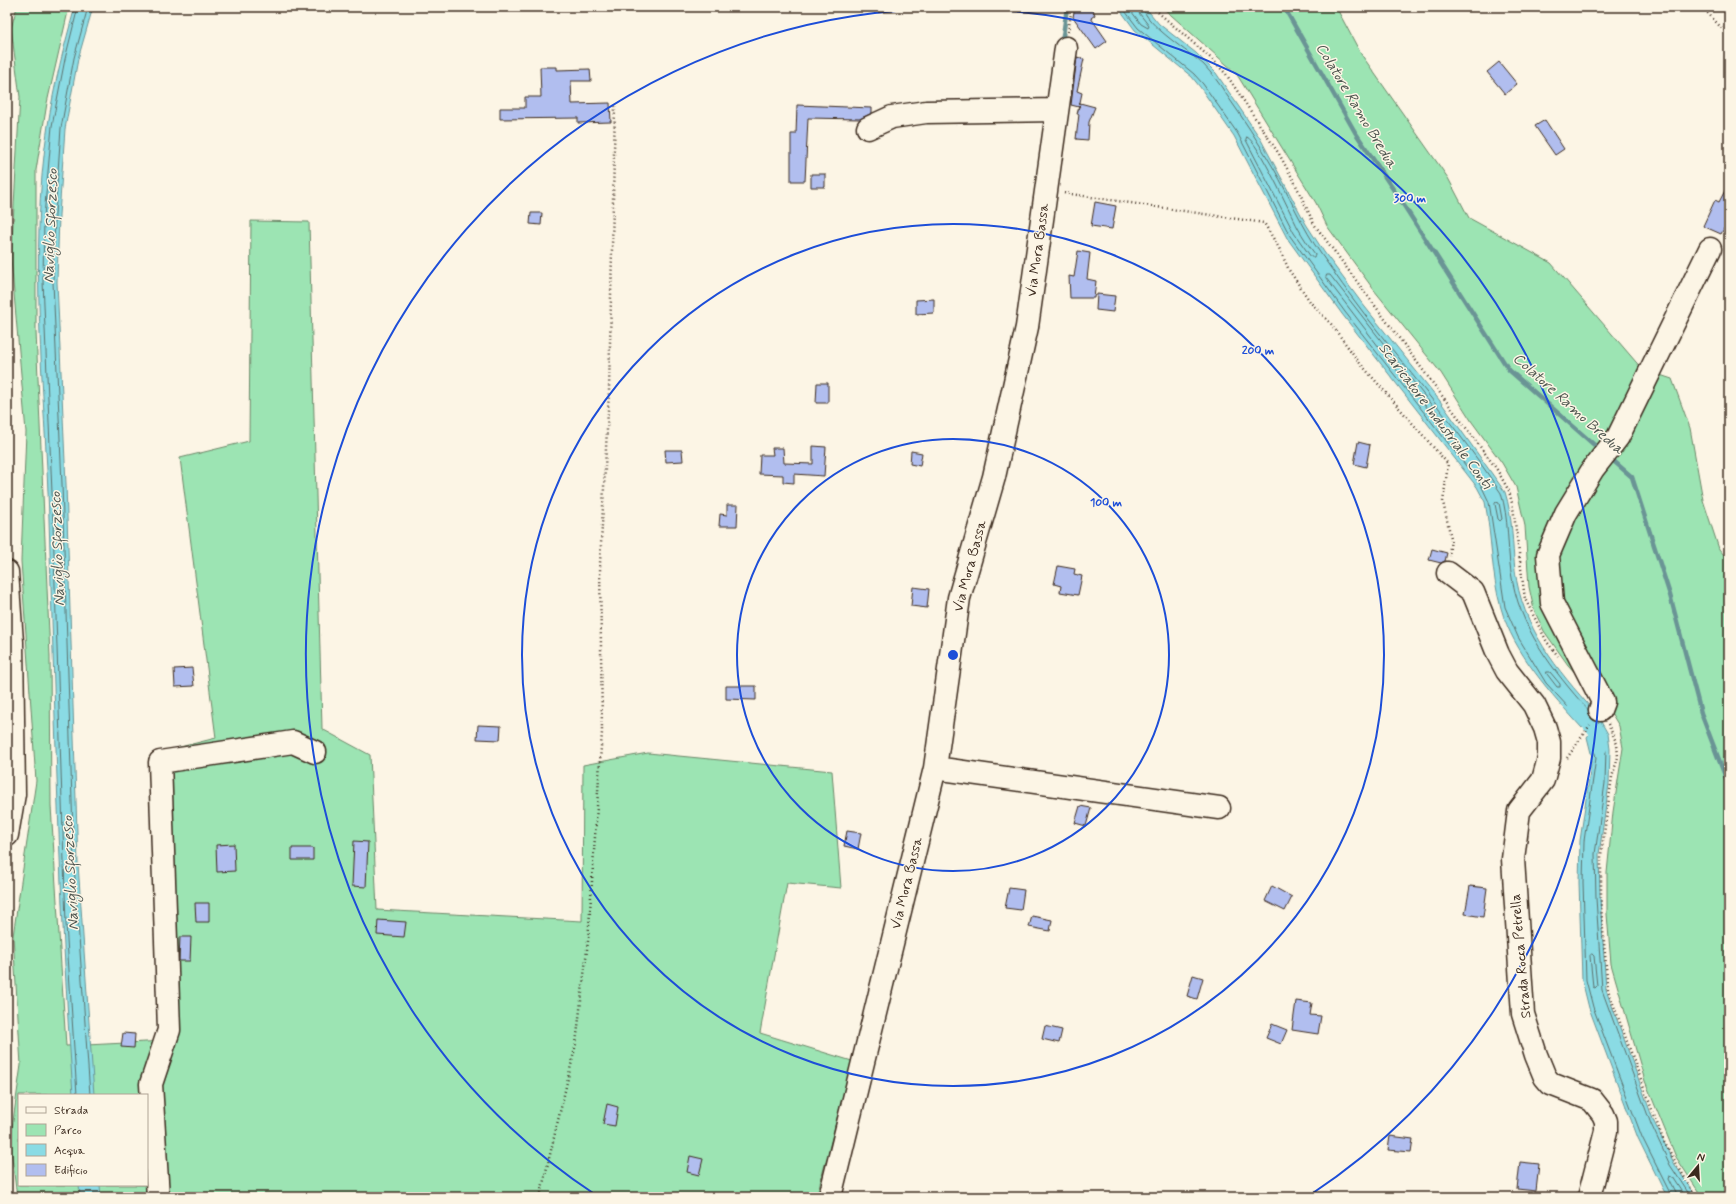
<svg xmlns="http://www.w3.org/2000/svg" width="1736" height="1204" font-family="Mynerve,sans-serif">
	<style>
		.green { fill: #9ce4b3; stroke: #6c8768; fill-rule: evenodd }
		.water { fill: #8adbe4; stroke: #6a9495 }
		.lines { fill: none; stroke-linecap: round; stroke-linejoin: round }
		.shore { stroke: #5b716d; stroke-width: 1 }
		.stream { stroke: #6a9495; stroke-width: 4.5 }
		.canal { stroke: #8adbe4; stroke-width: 15 }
		.building { fill: #b1beef; stroke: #3b2a1e }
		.minor-casing { stroke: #3b2a1e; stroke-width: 25 }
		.path { stroke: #3b2a1e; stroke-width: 2.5; stroke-dasharray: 1 3; stroke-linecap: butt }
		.minor { stroke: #fcf5e5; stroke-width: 22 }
		.ring { fill: none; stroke: #1d4ed8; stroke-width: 2 }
		.labels { text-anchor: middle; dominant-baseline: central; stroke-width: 3; stroke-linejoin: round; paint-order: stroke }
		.street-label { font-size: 14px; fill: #3b2a1e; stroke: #fcf5e5 }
		.water-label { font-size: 15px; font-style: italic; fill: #4f5650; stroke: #fcf5e5 }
		.centre { fill: #1d4ed8; stroke: #fcf5e5; stroke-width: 2 }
		.ring-label { font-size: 12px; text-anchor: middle; font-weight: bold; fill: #1d4ed8; stroke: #fcf5e5; stroke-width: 3; stroke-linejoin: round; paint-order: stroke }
	</style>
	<rect width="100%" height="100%" fill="#fcf5e5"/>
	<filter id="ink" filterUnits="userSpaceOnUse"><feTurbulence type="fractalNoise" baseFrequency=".025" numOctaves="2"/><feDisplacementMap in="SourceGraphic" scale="8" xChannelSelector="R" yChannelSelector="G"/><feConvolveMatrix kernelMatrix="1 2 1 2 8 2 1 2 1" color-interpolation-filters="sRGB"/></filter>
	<g filter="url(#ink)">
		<path class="green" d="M17,7H69L47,103L36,170V332L50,657L51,806L66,1046L166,1041L160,752L216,738L180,458L249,441L251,221L309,222L322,729L370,755L377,910L582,921L583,765L648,753L832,771L841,888L787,883L760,1033L852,1061L818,1191L840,1197H17L10,1142L21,1065L13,936L36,781L21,561L26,432L11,259L20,97L11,28ZM19,1095H147V1185H19Z
			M1162,7H1336L1361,54L1448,178L1469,218L1551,263L1642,369L1672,379L1690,428L1703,500L1719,549L1729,561V1197H1702L1676,1157L1645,1081L1611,964L1607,914V873L1613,812L1623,748L1619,726L1610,711L1568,665L1544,631L1534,610L1529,587L1525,526L1516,487L1502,463L1472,422L1441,373L1374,290L1327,226L1316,203L1236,73Z"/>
		<path class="water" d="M75,7H93L78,59L65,129L59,215L57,282L66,484L78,864L94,1095H73C59,903 55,711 49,519C45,388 28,255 48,125C54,85 64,46 75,7Z
			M1118,7H1145L1159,24L1196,53L1216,73L1260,138L1306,224L1324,252L1361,302L1440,401L1505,492C1513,517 1512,544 1515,570C1522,627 1557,670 1594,711L1582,728C1552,695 1513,652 1501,608C1491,574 1492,537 1485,502L1477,487L1342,314L1287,238L1234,136L1200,87L1192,77L1135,30Z
			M1600,720L1608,734L1610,749L1609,784L1599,854L1600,898L1606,989L1654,1122L1674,1163L1696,1197H1669L1664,1191L1638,1138L1619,1088L1589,1008L1582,980L1579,882L1580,841L1592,757L1587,737Z
			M79,1185H100L101,1197H80Z"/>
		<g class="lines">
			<path class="shore" d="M88,7L74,58L61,128L55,215L53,282L62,484L74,865L90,1095
				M1122,7L1138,28L1194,74L1203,84L1238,134L1290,236L1345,312L1481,485L1489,502L1505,607L1518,637L1546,683L1580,720H1583L1588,712
				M1128,7L1141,24L1148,28L1149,26L1139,13L1138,7
				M1143,7C1144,24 1191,53 1204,65C1212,74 1220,84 1226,94C1243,118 1259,143 1274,169C1290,197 1302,227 1321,254C1377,337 1446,410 1501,493C1509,519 1507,545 1511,572C1519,628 1552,669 1588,710
				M1247,137C1258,141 1290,213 1298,228C1303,237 1309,246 1315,254L1314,257H1311L1294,233L1246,140Z
				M1327,275H1330L1433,407L1445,422L1444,425H1441L1392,364L1326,278Z
				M1496,502L1499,503L1502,519L1500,521L1498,519L1495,504Z
				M1547,672H1550L1560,684V687H1557L1547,674Z
				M1592,954L1594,956L1597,986L1595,988L1593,987L1590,956Z
				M77,1095L66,924L52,493L43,281L44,217L52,126L65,59L78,7
				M1672,1197L1642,1137L1593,1007L1586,980L1583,882L1584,841L1596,758L1592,738L1599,729L1604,736L1606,749L1605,783L1595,854L1596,898L1602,990L1651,1124L1670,1165L1691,1197
				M1677,1197L1668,1179L1669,1176L1672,1177L1685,1197"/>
			<path class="stream" d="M1284,7L1355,132L1403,204L1509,370L1600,450
				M1062,43L1067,7
				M1609,457L1632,477L1670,595L1701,713L1729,786"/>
			<path class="canal" d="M1575,706L1597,733L1600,747"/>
		</g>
		<path class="building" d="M1075,7H1092L1095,15L1091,18L1107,41L1096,49L1073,17Z
			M1077,57L1084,59L1077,91L1082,93L1079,107L1071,105Z
			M1499,62L1517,84L1505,94L1487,72Z
			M540,67H557V70L590,69L591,81H571L572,104L610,103L611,122L578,123V118L500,119V108H525V97H541Z
			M1080,103L1095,107L1089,122L1088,140L1076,139L1079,114H1077Z
			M797,105L872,108V113L860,119L808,118L805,181H791V134H796Z
			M1545,120L1564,149L1555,155L1535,126Z
			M811,174H825V187H811Z
			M1729,183V219L1721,234L1703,226L1715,200L1719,202Z
			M1095,202L1116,206L1112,229L1091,226Z
			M531,213H542L541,225L530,224Z
			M1078,251L1090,253L1087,279L1096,281L1094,298H1070L1069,276L1074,277Z
			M1097,294L1115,296L1113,312L1096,310Z
			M934,299V313L916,314V300Z
			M817,383H828V403H816Z
			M1358,442L1370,445L1366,467L1354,464Z
			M813,446L826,447L824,476L794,474V483L783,482V475L759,474L760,455H773L772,448H783L784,463L813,464Z
			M665,450H682L683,461L666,462Z
			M911,451L922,453L920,466L910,464Z
			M727,505H738L737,526H719L720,514L727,515Z
			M1432,549L1447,553L1445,561L1441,563L1429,560Z
			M1058,566L1075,569L1074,574L1082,576L1078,595L1060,592L1061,586L1054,584Z
			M913,587L929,589L927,608L911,606Z
			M192,668L194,686L175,687L174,669Z
			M726,686H756V700L726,699Z
			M478,725L501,726L500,740L477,739Z
			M1080,806L1091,808L1086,826L1075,823Z
			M847,831L861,833L858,849L844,846Z
			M354,841L368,842L366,887L352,886Z
			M234,844L235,871L217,872L216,845Z
			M292,848H313V860H292Z
			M1272,886L1292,897L1285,911L1265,901Z
			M1470,886L1487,888L1483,917L1465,914Z
			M1009,888L1024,890L1021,910L1005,908Z
			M195,903H209V922H196Z
			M1032,916L1052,920L1050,931L1029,927Z
			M378,920L406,922L404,937L377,935Z
			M180,937H191L190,961H179Z
			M1193,975L1203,978L1197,999L1187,996Z
			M1296,1001L1312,1003L1310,1015L1321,1016L1318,1034L1292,1030Z
			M1272,1024L1287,1030L1281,1044L1266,1038Z
			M1045,1026L1062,1030L1059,1043L1042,1039Z
			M123,1033L135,1034L134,1048L121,1047Z
			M607,1104L618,1107L615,1126L603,1124Z
			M1390,1136L1413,1139L1411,1152L1388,1150Z
			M690,1156L703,1159L699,1175L687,1172Z
			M1520,1162L1539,1164L1536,1191L1517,1189Z"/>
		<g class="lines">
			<defs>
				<path id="minor" d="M868,128L892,117L926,112L1057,110
					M7,572L12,642L14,794L7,835
					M1448,573L1473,592L1498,654L1507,671L1534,705L1545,728L1549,742V758L1543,780L1519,811L1513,859L1523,1014L1536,1055L1545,1077L1551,1084L1592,1100L1603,1114L1606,1121V1131L1589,1197
					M1600,710L1603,702L1552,603L1548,555L1566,513L1593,469L1618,437L1710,249
					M935,768L1219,808
					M158,1197L151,1084L169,1030L160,762L293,742L315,752
					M830,1197L935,768L959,598L994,477L1027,327L1066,48"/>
			</defs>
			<use href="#minor" class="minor-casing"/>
			<path class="path" d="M1152,7L1214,61L1226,74L1279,154L1295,183L1314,224L1496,468L1509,491L1513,507L1525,599L1547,642L1558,656
				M1702,7L1729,36
				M1068,32L1072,7
				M1064,193L1264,223L1279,248L1289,270L1311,303L1331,324L1359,362L1448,464L1443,502L1451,538L1449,556
				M1608,724L1617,744L1618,757L1612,777L1601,855V906L1608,990L1664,1142L1696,1197
				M1567,758L1590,725
				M540,1197L576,1044L588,941L602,732L600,564L609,391L615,105"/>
			<use href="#minor" class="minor"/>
		</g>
	</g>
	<g class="ring">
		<circle cx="953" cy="655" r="216"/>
		<circle cx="953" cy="655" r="431"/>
		<path d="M596 1195A647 647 0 1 1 1310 1195"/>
	</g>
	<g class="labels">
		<g class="street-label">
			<text transform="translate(1038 250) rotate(-82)">Via Mora Bassa</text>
			<text transform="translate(970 566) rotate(-75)">Via Mora Bassa</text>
			<text transform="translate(907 883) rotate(-76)">Via Mora Bassa</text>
			<text transform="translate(1521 956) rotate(-95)">Strada Rocca Petrella</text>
		</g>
		<g class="water-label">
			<text transform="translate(1356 106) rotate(59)">Colatore Ramo Bredua</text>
			<text transform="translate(51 226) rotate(-88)">Naviglio Sforzesco</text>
			<text transform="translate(1568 404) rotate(42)">Colatore Ramo Bredua</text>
			<text transform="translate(1435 416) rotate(53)">Scaricatore Industriale Conti</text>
			<text transform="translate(58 549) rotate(-92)">Naviglio Sforzesco</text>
			<text transform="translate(71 873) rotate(-93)">Naviglio Sforzesco</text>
		</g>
	</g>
	<circle cx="953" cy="655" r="6" class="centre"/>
	<g class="ring-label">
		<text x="1410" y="202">300 m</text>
		<text x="1258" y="354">200 m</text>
		<text x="1106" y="506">100 m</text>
	</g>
	<rect width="1736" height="1204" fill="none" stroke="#fcf5e5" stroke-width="24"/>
	<rect x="12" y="12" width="1712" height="1180" fill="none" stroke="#3b2a1e" stroke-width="1.5" filter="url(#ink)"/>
	<rect x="18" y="1094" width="130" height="92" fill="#fcf5e5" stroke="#afa495"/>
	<rect x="26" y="1107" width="20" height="6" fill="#fcf5e5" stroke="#afa495"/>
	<text x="54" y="1114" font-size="12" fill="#3b2a1e">Strada</text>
	<rect x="26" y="1124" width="20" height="12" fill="#9ce4b3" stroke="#afa495"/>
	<text x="54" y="1134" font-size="12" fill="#3b2a1e">Parco</text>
	<rect x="26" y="1144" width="20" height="12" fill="#8adbe4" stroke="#afa495"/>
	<text x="54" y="1154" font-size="12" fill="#3b2a1e">Acqua</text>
	<rect x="26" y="1164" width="20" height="12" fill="#b1beef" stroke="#afa495"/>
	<text x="54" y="1174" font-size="12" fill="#3b2a1e">Edificio</text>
	<g transform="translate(1698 1166) rotate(18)" stroke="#fcf5e5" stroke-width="3" paint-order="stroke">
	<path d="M0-3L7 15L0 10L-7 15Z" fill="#3b2a1e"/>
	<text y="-6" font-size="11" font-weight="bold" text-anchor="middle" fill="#3b2a1e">N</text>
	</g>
</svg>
